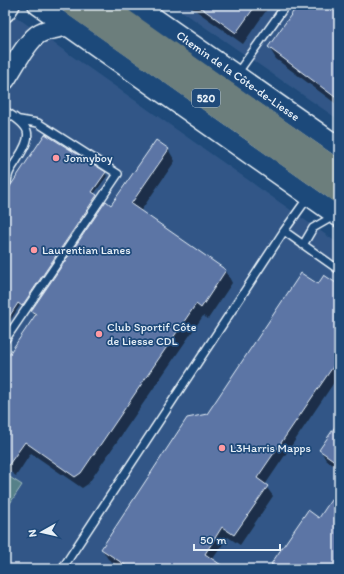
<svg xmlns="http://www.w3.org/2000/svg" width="344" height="574" font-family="Itim,sans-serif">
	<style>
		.built { fill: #315787 }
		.green { fill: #568189; stroke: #9fb9c0 }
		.shadow { fill: #0007 }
		.building { fill: #5c74a5; stroke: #e8f1f8 }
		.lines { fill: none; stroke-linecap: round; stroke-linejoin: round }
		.lane-casing { stroke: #e8f1f8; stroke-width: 10 }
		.secondary-casing { stroke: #e8f1f8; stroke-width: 22 }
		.highway-casing { stroke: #e8f1f8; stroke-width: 25 }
		.lane { stroke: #1f4a7a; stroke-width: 7 }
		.secondary { stroke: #1f4a7a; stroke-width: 19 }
		.highway { stroke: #6c7e7c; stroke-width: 22 }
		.poi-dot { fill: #ff9aa2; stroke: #1f4a7a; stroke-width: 1.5 }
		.labels { text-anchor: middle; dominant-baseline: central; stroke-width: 3.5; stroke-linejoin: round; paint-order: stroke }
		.shield { fill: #1f4a7a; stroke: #acbfd2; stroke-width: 1 }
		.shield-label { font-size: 11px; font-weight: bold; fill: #e8f1f8 }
		.street-label { font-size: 12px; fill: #e8f1f8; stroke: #1f4a7a }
		.poi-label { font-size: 12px; fill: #e8f1f8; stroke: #1f4a7a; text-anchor: start }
	</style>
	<rect width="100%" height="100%" fill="#1f4a7a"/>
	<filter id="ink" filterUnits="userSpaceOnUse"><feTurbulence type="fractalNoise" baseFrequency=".025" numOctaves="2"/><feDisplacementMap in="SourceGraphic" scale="8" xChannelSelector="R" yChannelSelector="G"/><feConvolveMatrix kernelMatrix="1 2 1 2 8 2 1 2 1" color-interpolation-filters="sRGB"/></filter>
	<g filter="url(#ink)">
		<path class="built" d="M173,5H339V120Z
			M5,9L339,244V569H5Z"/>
		<path class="green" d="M5,474L22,485L5,511Z"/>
		<path class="shadow" d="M188,5H270L243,44Z
			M299,5H339V106L276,59L269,47Z
			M168,149L175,161L140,212L226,271L232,283L208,319L203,316L88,484L82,488L31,453L16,476L5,468V361L35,317L32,311L111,206Z
			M105,173L107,176L94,194L98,199L24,308L20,305L5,328V196Z
			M318,285L339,286V375L265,485L273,496L240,545L228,537L212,560L225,569H123L108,559L102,549L208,414Z
			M339,422V469L326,460L321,451Z
			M339,490V569H274L272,564L320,519Z
			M5,547L9,554L5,560Z"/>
		<path class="building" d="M197,5H256L236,33Z
			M298,5H339V100L268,47Z
			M45,134L106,172L92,192L97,195L22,306L18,303L5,323V194Z
			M156,140L169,149L131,204L226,270L201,308L196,304L81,473L75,477L25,442L5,470V360L36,314L31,311L106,201L111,205Z
			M301,273L318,284L324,275L339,285V358L257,478L268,486L234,535L222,527L205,554L227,569H131L101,549L187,418L207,414Z
			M339,421V464L319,450Z
			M339,488V569H278L271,564L308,510L319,518Z"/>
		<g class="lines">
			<defs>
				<path id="lane" d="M236,75L286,5
					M5,111C29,126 35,132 18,158C16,162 12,167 10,171C7,176 8,182 5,186
					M284,231L339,270
					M303,245L313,228L334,216
					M5,340L118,174L38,123L20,120
					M62,569L284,231L309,196"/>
				<path id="secondary" d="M38,5L339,217
					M136,5L339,147
					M5,12L10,5
					M5,80C13,68 28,39 40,33C48,29 58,28 67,26"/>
				<path id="highway" d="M73,5L339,192
					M102,5L339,172"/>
			</defs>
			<use href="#lane" class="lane-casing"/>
			<use href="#secondary" class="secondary-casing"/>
			<use href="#highway" class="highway-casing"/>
			<use href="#lane" class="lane"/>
			<use href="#secondary" class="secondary"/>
			<use href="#highway" class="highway"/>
		</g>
	</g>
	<g class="poi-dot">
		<circle cx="56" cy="158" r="4"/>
		<circle cx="34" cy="250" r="4"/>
		<circle cx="99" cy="334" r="4"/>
		<circle cx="222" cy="448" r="4"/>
	</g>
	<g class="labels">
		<rect class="shield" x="192" y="89" width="28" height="18" rx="3"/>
		<g class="shield-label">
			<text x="206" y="98">520</text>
		</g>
		<g class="street-label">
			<text transform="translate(238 76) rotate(35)">Chemin de la Côte-de-Liesse</text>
		</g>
		<g class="poi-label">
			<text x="64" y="158">Jonnyboy</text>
			<text x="42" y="250">Laurentian Lanes</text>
			<text x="107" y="327">Club Sportif Côte<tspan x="107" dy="14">de Liesse CDL</tspan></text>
			<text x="230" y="448">L3Harris Mapps</text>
		</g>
	</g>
	<rect width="344" height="574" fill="none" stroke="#1f4a7a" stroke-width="20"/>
	<rect x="10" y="10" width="324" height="554" fill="none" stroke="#e8f1f8" stroke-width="1.5" filter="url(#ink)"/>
	<g transform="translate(42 532) rotate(262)" stroke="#1f4a7a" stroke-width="3" paint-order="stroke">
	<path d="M0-3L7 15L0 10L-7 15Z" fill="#e8f1f8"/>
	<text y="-6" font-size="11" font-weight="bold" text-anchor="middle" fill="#e8f1f8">N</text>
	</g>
	<path d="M194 544v6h86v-6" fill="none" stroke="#e8f1f8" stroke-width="2"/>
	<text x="200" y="544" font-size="12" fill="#e8f1f8" stroke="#1f4a7a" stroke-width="3" paint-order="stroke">50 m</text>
</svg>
